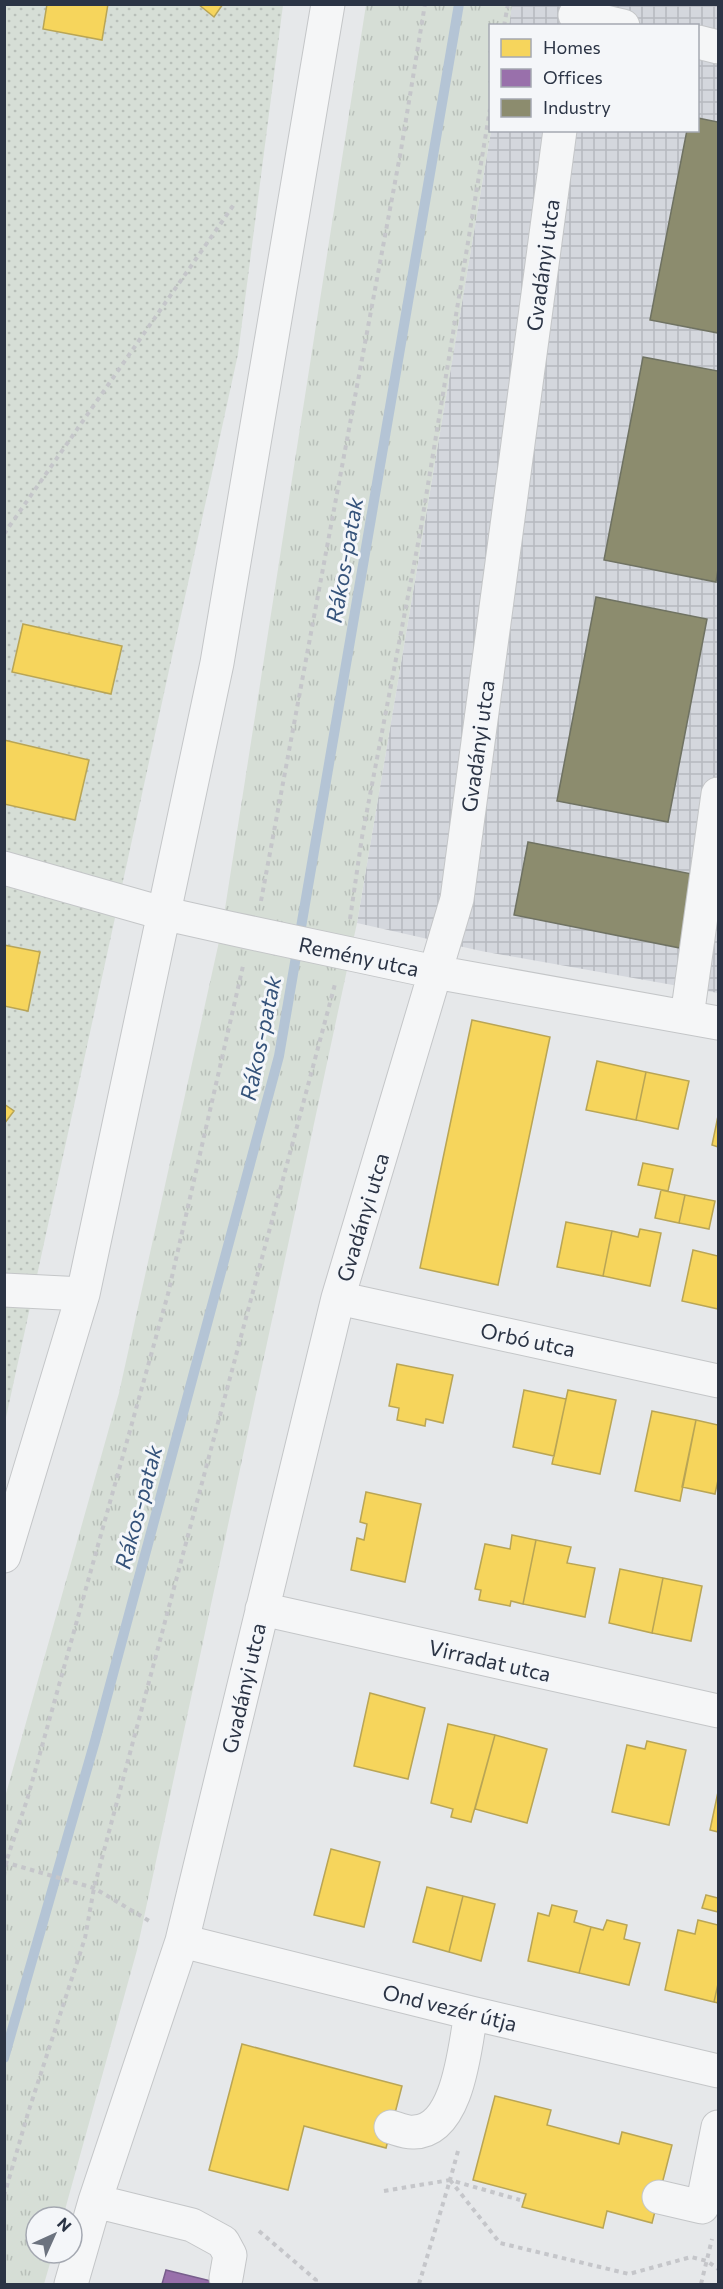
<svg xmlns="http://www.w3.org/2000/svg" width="723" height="2289" font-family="Commissioner,sans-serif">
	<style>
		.industrial { fill: url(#industrial-grid) }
		.grass { fill: url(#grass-tufts) }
		.park { fill: url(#park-dots) }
		.homes { fill: #f6d55c; stroke: #b9a555; stroke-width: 1.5 }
		.offices { fill: #9970ab; stroke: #785e8c; stroke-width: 1.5 }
		.industry { fill: #8c8c6e; stroke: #6f7262; stroke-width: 1.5 }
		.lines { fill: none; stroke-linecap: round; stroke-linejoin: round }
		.stream { stroke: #b4c4d5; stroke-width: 10 }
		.minor-casing { stroke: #c4c6c8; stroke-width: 35 }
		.path { stroke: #c5c6ca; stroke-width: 4; stroke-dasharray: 4.5 4.5; stroke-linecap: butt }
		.minor { stroke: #f5f6f7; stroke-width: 33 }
		.labels { text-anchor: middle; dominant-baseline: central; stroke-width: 6; stroke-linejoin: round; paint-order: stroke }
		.street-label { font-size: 21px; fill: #2b3445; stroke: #f4f6f9 }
		.water-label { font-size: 22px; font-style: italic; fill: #34527a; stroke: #f4f6f9 }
	</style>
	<defs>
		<pattern id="industrial-grid" width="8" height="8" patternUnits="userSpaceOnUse" patternTransform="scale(1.5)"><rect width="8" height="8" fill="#d4d7dd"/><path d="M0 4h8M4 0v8" fill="none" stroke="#b6b9bf"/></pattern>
		<pattern id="grass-tufts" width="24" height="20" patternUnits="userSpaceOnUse" patternTransform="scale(1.5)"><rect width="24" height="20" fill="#d6ded6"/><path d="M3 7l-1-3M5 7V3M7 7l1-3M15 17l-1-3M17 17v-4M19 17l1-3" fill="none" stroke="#b8bfb9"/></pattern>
		<pattern id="park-dots" width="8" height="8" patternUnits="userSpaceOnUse" patternTransform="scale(1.5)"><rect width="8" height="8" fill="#d6ded6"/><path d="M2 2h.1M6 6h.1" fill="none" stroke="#b8bfb9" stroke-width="1.8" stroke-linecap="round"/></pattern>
	</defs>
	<rect width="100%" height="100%" fill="#e6e8ea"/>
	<path class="industrial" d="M512,5H718V993L481,951L357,923L491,131L698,130V26L509,25Z"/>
	<path class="grass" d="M366,5H512L509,25L490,26L491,131L357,923L137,1950L63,2217H36V2253H53L44,2284H5V1797L119,1393L222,928Z"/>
	<path class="park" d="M5,5H283L238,354L5,1422Z"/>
	<path class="homes" d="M47,4H108L102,40L43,29Z
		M198,4H223L214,17Z
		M23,624L122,646L111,694L12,672Z
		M4,740L89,760L75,820L4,804Z
		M4,945L40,952L28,1011L4,1006Z
		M472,1020L550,1037L498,1285L420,1268Z
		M597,1061L646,1072L636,1120L586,1110Z
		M646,1072L689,1081L678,1129L636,1120Z
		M4,1104L14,1111L4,1124Z
		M718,1116V1147L712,1145Z
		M643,1163L673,1169L668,1191L638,1185Z
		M661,1190L685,1195L679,1223L655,1218Z
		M685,1195L715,1201L709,1229L679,1223Z
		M566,1222L612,1231L603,1276L557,1267Z
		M640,1229L661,1233L650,1286L603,1276L612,1231L638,1237Z
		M693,1250L718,1256V1309L682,1301Z
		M397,1364L453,1375L443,1423L426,1419L425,1426L397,1420L399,1408L389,1406Z
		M524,1390L566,1399L554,1456L513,1447Z
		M568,1390L616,1400L600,1474L552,1464Z
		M652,1411L696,1420L680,1501L635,1491Z
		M696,1420L718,1425V1480L715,1494L682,1487Z
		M366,1492L421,1504L405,1582L351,1570L357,1538L364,1540L367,1524L360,1522Z
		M512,1535L536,1540L523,1604L511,1601L510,1606L479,1600L481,1590L475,1589L485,1544L510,1549Z
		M536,1540L571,1547L567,1563L595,1568L585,1617L523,1604Z
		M620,1569L663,1578L652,1633L609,1623Z
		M663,1578L702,1586L691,1641L652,1633Z
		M370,1693L425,1708L408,1779L354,1766Z
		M448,1724L495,1735L471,1822L451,1817L453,1809L431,1803Z
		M495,1735L547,1749L527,1823L475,1809Z
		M647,1741L686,1750L669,1825L612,1812L627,1745L645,1749Z
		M718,1792V1832L710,1830Z
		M331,1849L380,1862L364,1927L314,1915Z
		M427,1887L463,1896L449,1952L413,1942Z
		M706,1895L718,1898V1912L702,1908Z
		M463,1896L495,1904L481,1961L449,1952Z
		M552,1905L577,1911L574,1922L591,1927L579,1973L528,1961L538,1913L549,1916Z
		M607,1920L627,1925L624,1939L640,1943L629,1985L579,1973L591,1927L603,1930Z
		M698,1920L718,1925V1984L714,2002L665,1990L678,1930L695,1934Z
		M718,1984V2003L714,2002Z
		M242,2044L402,2086L386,2148L304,2126L288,2190L209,2170Z
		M495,2096L551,2110L547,2125L619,2144L622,2132L672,2145L652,2223L607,2211L603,2228L522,2207L526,2194L473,2180Z"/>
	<path class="offices" d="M166,2270L223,2284H162Z"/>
	<path class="industry" d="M698,118L718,122V333L650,320L687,130H698Z
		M643,357L718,371V569L716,582L604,560Z
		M596,597L707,619L668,822L557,801Z
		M528,842L697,875L685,949L514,915Z"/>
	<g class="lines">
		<path class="stream" d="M4,2058L95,1741L279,1056L459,4"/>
		<defs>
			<path id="minor" d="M575,15L623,26
				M698,42L718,47
				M4,868L162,913L229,928L435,972L718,1023
				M687,1017L718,794
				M4,1290L83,1294
				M338,1298L718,1381
				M4,1556L83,1294L217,663L328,4
				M262,1609L718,1711
				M182,1941L471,2013L718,2071
				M391,2127C398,2129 407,2133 414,2132C459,2131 465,2045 471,2013
				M659,2197L702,2207L718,2127
				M95,2201L192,2225L223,2242L230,2255L226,2278
				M71,2284L95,2201L182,1941L338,1298L457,899L560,130"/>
		</defs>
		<use href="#minor" class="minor-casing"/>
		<path class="path" d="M504,26L508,4
			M4,534L235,203
			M261,901L401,150L425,4
			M350,919L362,837L420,533L490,109
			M4,1862L94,1888L151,1922
			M4,1876L6,1862L27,1800L168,1294L243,966
			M458,2151L450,2180L520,2200
			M450,2180L500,2243L629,2274L691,2257L707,2261L718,2269
			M384,2191L450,2180
			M4,2196L28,2113L85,1938L94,1888L335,984
			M259,2231L316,2280L315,2284
			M419,2284L450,2180
			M701,2284L712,2239"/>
		<use href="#minor" class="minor"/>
	</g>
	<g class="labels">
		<g class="street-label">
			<text transform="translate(542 265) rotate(-82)">Gvadányi utca</text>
			<text transform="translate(477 746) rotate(-82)">Gvadányi utca</text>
			<text transform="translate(359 956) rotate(12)">Remény utca</text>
			<text transform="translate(362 1217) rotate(-73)">Gvadányi utca</text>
			<text transform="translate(528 1339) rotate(12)">Orbó utca</text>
			<text transform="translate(490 1660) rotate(13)">Virradat utca</text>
			<text transform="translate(243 1688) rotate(-77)">Gvadányi utca</text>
			<text transform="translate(450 2007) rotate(14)">Ond vezér útja</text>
		</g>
		<g class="water-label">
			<text transform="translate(344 560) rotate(-80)">Rákos-patak</text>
			<text transform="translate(260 1038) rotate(-78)">Rákos-patak</text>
			<text transform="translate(138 1507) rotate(-75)">Rákos-patak</text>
		</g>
	</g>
	<rect width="723" height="2289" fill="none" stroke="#2b3445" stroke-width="12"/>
	<rect x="489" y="24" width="210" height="108" fill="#f4f6f9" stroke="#a4a8b1" stroke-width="1.5"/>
	<rect x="501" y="39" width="30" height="18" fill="#f6d55c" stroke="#a4a8b1" stroke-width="1.5"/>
	<text x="543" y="54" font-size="18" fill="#2b3445">Homes</text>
	<rect x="501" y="69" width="30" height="18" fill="#9970ab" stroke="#a4a8b1" stroke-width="1.5"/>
	<text x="543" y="84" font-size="18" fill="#2b3445">Offices</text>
	<rect x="501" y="99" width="30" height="18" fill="#8c8c6e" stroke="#a4a8b1" stroke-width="1.5"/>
	<text x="543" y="114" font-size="18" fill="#2b3445">Industry</text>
	<g transform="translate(54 2235) rotate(45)"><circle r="28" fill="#f4f6f9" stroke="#a4a8b1" stroke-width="1.5"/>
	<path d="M0-4.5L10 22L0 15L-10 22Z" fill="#6c737f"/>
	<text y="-9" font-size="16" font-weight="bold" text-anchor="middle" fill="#2b3445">N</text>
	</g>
</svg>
